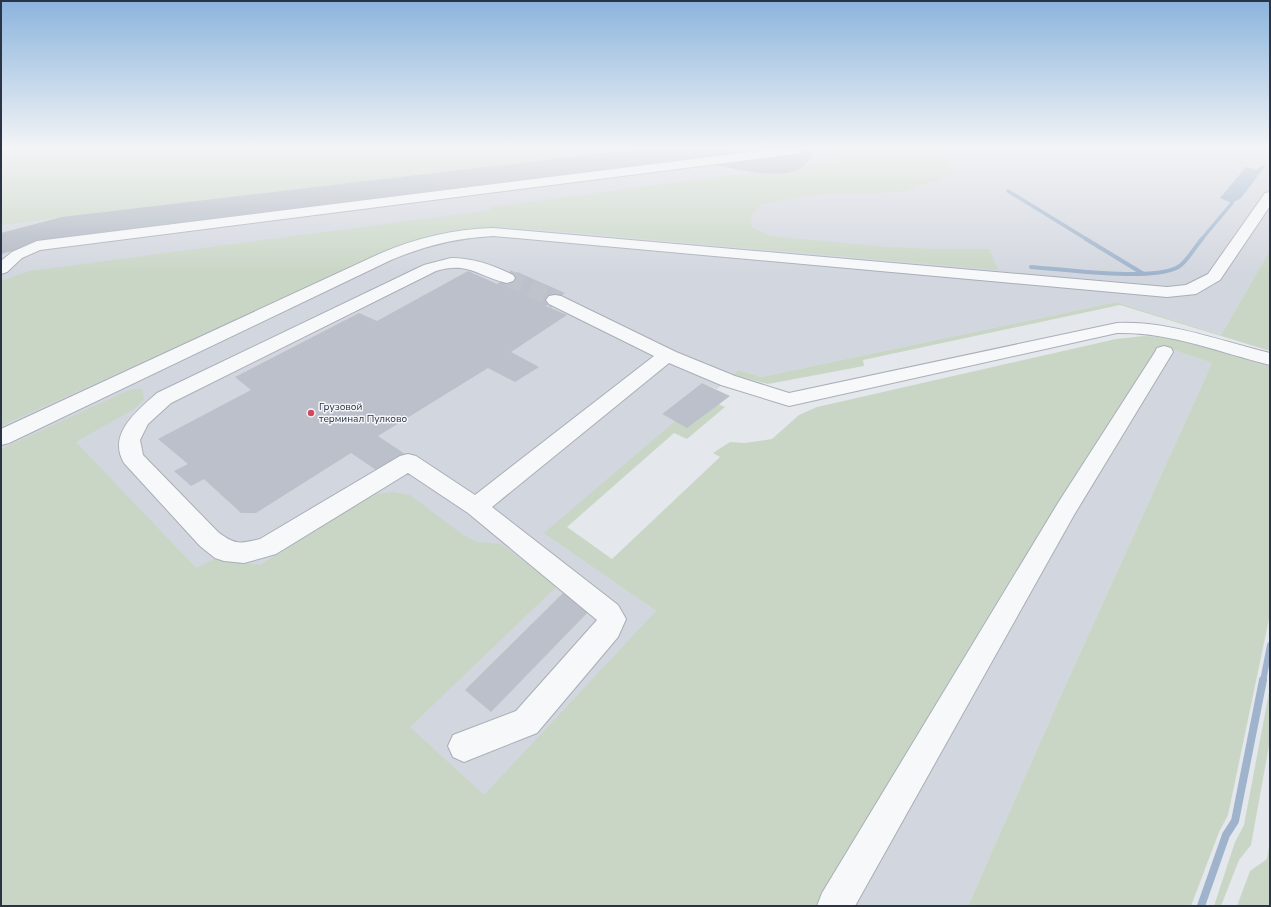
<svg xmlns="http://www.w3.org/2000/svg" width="1271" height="907" font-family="'Nunito Sans',sans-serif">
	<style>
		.built { fill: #d2d6de }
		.green { fill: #c9d6c5 }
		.water { fill: #9fb4cc }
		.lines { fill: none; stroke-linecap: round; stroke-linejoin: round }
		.stream-far3 { stroke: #9fb4cc; stroke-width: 3.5 }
		.stream-far2 { stroke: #9fb4cc; stroke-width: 4 }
		.stream-far1 { stroke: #9fb4cc; stroke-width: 6 }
		.stream { stroke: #9fb4cc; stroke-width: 8 }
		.taxiway { fill: #b0b6c1; fill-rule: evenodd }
		.building { fill: #bbc0ca }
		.minor-tunnel { stroke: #bfc3cb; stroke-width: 17; stroke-dasharray: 17 8; stroke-linecap: butt }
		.minor-casing { stroke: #a9aeb7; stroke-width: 2 }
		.minor { fill: #f7f8fa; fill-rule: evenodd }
		.poi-dot { fill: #d1495b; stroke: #f4f6f9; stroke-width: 1.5 }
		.labels { text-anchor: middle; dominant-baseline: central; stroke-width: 3; stroke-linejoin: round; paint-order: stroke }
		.poi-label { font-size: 10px; fill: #2b3445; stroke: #f4f6f9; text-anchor: start }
	</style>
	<rect width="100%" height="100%" fill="#e4e7ec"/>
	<path class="built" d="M1,147H1270V250L1221,335L1116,302L761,377L739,370L717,389L702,383L662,414L675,421L545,533L656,611L1167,348L1212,363L1061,695L968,906H1Z"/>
	<path class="green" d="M10,147H644L1,225V159Z
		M827,147H939L950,158L951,171L938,180L902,191L864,194H826L792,198L761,205L751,216L752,227L771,236L887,247L936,249H989L998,270L542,230C491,226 453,226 405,243L1,426V281L30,271L490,210V207L841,161Z
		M1270,250V351L1120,305L863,360L864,366L768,384L733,375L739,370L761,377L1116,302L1221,335Z
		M1144,336C1186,338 1230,352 1270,366V614L1228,815L1219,832L1191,906H968L1061,695L1212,363L1167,348L816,906H1V449L127,391L136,389H142L144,399L134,409L76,442L196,568L227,553L239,562L260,565L371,495L392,492L410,495L463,535L477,542L501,544L557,586L410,727L484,795L656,611L544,533L675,421L718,404L725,407L687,439L674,433L567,527L612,559L720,457L713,453L730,442L745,443L772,439L799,415L817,407L1116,339Z
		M1270,687V740L1251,845L1239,860L1221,906H1214L1235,842L1244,825Z
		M1270,841V906H1237L1250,871L1267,859Z"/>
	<path class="water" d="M1263,165H1266L1241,198L1232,203L1220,198L1246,167L1256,170Z"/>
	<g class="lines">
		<path class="stream-far3" d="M1008,191L1088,240
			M1201,240L1232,203"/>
		<path class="stream-far2" d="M1086,239L1142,273
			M1031,267C1060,269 1160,283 1181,265C1189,258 1195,247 1202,239"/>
		<path class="stream-far1" d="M1263,681L1270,645"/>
		<path class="stream" d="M1201,906L1226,835L1235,821L1263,680"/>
		<path class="taxiway" d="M653,147H736L733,151L769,157L782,155L775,147H807L813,154C810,159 806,165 801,168C780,183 714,164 688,159L65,237L1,254V233L62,217Z"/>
	</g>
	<path class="building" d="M468,271L497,284L517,272L565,293L546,306L567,315L511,352L539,367L515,382L488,368L378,436L405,454L379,472L351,453L256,513H241L204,479L191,486L174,471L188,464L158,439L251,390L235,377L359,313L377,321Z
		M702,383L730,396L687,428L662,414Z
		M564,592L590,610L491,712L465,690Z"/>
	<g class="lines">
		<path class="minor-tunnel" d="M507,278L555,300"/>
		<defs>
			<path id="minor" d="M790,147H799L801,150L799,153L795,154L40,250L22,258L7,272L1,274V261L12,252L37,241Z
				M1270,192V206L1220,280L1196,294L1167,297L493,236C456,238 424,246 391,260L9,443L1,445V429L379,254C416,238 453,229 493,228L1167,287L1186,285L1208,274L1265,193Z
				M451,258C473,258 493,265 513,275L515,278L513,281L507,283C478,276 468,261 436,271L171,403L148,424L140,440L143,455L218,532C235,545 240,544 260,539L400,456L408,454L416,456L475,495L654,356L549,304L546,300L549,296L555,295L561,296L676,352L735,376L789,393L1117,323C1171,321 1219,341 1270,353V365C1218,352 1171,332 1117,333L789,406L721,385L669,363L492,507L618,605L626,619L618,637L537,733L464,762L453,757L448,746L453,735L516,711L597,620L468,513L408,473L276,554L244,563L224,561L215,558L200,546L124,463C107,434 137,411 157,393L424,265Z
				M1164,346L1171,348L1173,352L1074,515L855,906H817L822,893L1058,503L1155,352L1157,348Z"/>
		</defs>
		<use href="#minor" class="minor-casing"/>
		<use href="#minor" class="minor"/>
	</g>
	<linearGradient id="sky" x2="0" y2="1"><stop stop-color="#8bb4dd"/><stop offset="0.54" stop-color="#f3f4f6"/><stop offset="1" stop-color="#f3f4f6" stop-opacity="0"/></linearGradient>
	<rect width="1271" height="274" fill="url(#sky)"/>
	<circle class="poi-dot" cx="311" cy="413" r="4"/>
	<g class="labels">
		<g class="poi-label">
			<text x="319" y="407">Грузовой<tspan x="319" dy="12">терминал Пулково</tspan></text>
		</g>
	</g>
	<rect width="1271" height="907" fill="none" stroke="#2b3445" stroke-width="4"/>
</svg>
